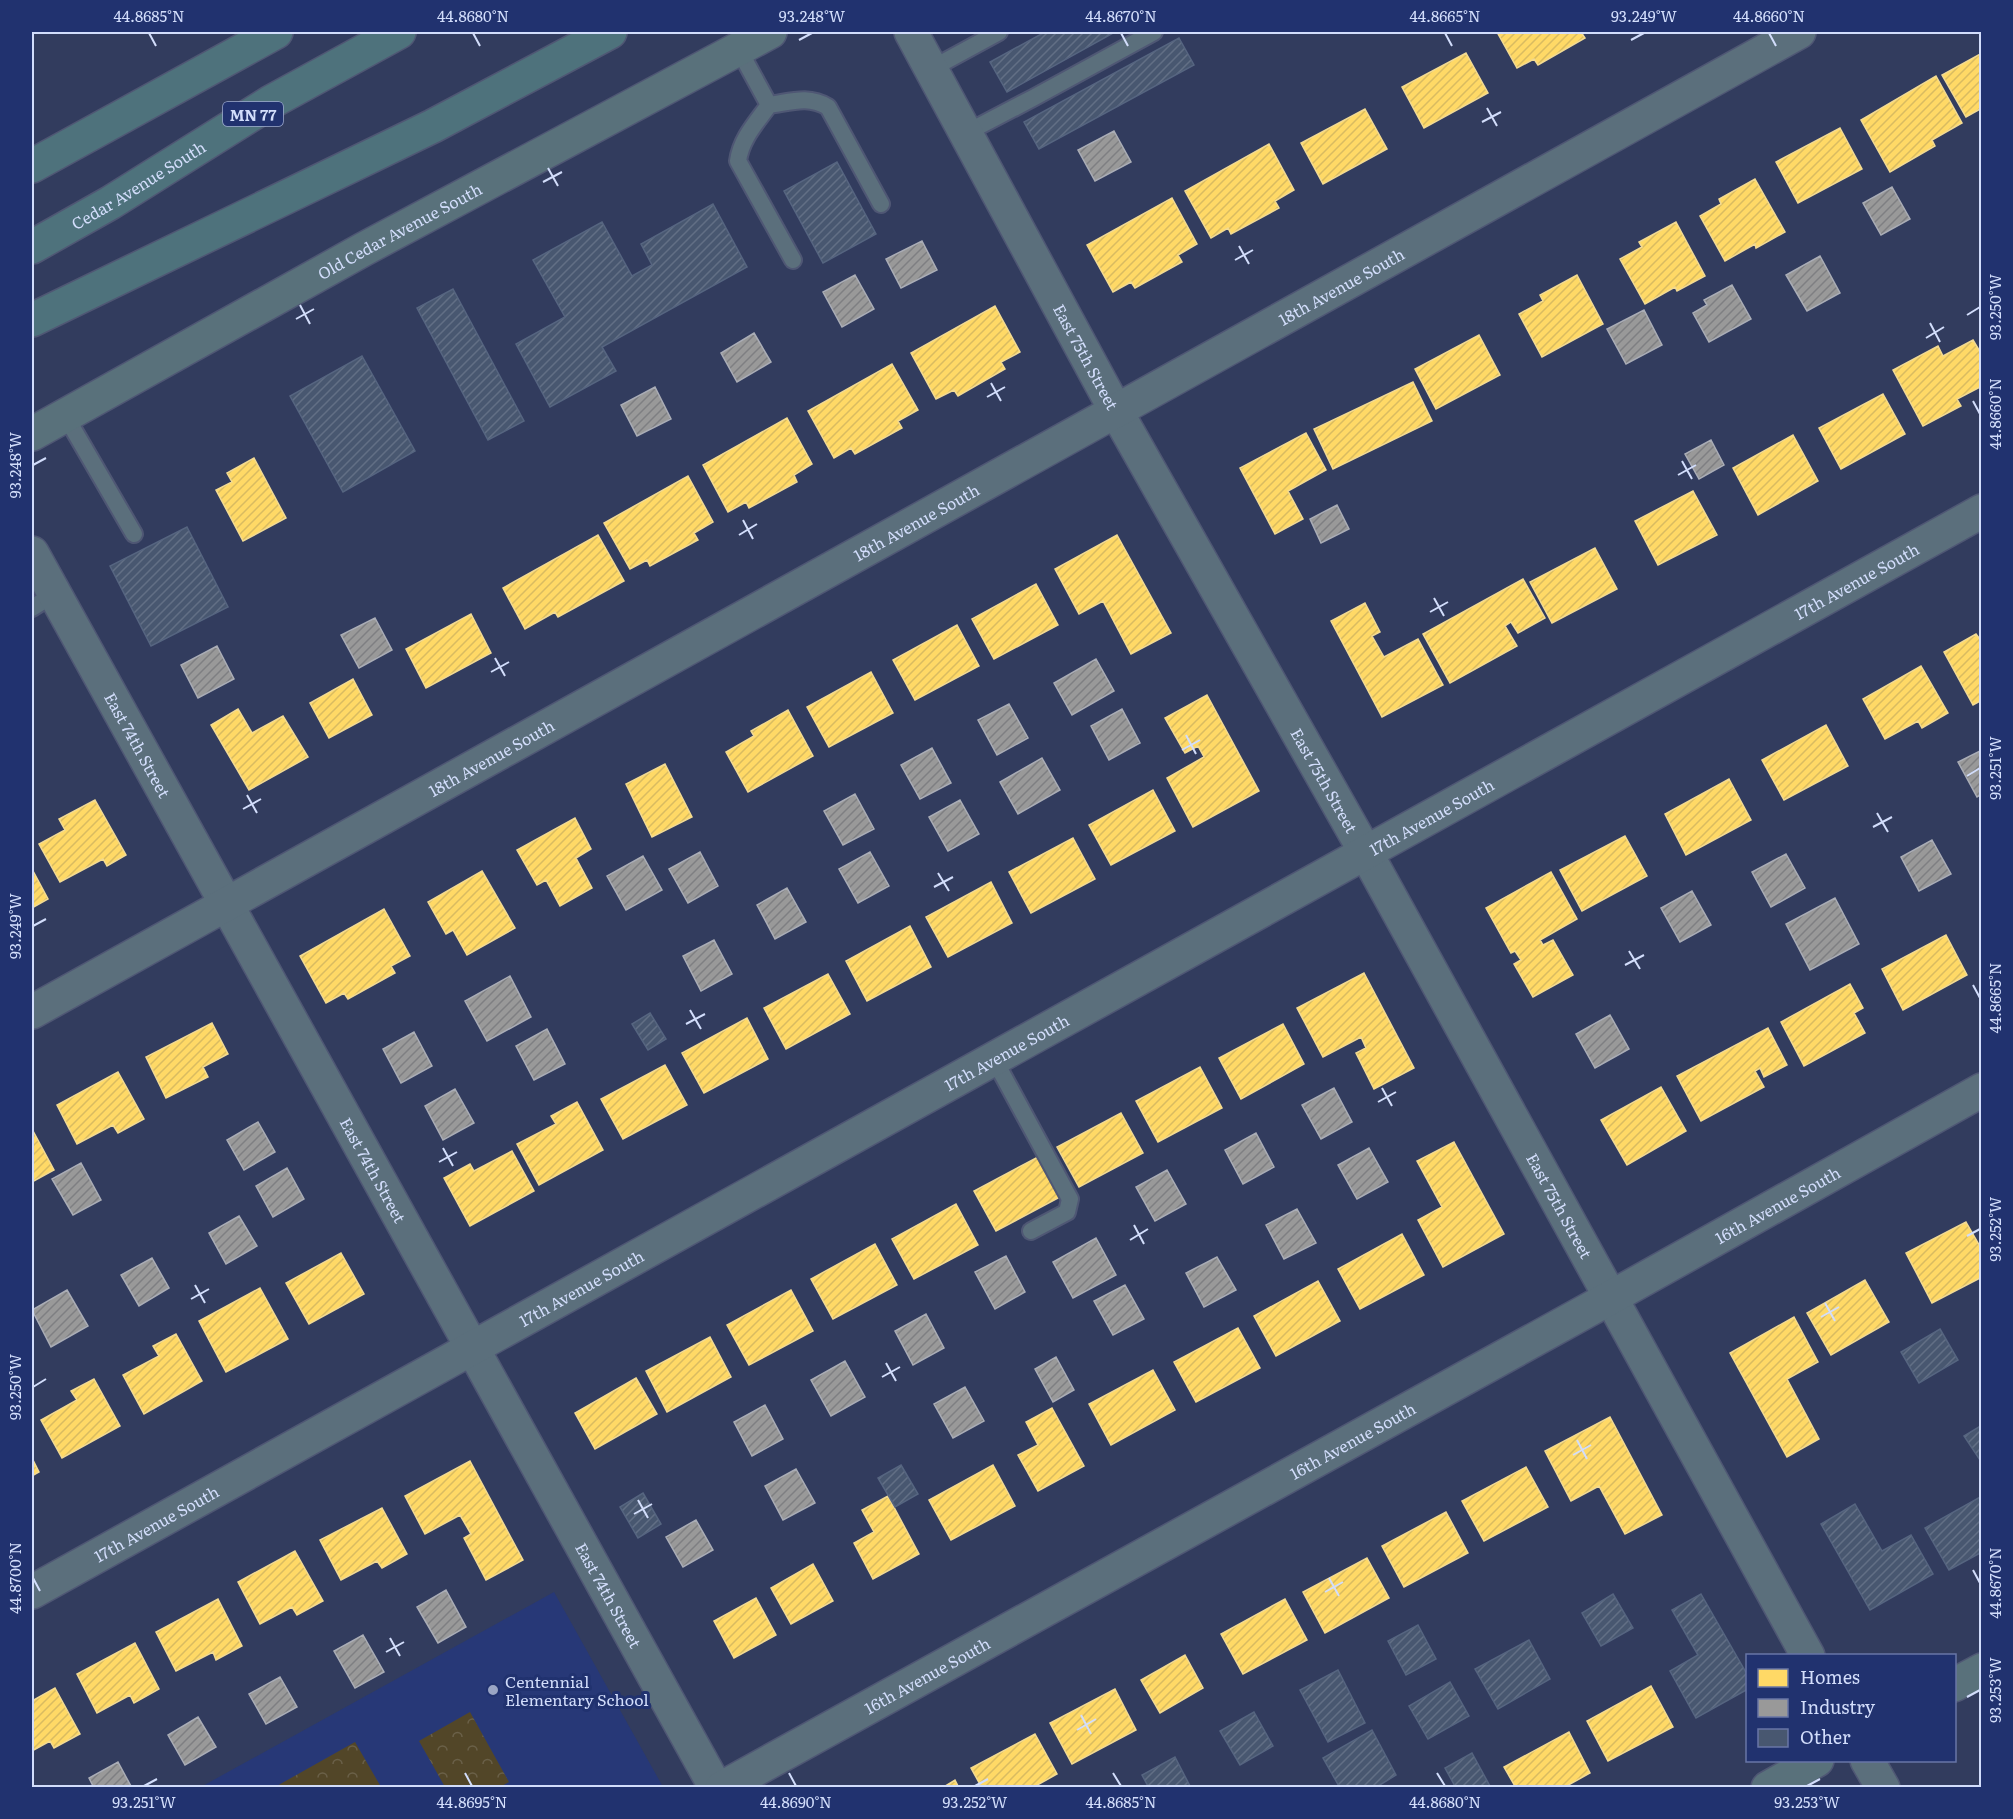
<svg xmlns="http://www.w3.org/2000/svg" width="2013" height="1819" font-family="Literata,serif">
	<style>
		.built { fill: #273877 }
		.forest { fill: url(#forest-crowns) }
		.homes { fill: url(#homes-hatch); stroke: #f2da93; stroke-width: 1.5 }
		.industry { fill: url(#industry-hatch); stroke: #aaadb6; stroke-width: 1.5 }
		.building { fill: url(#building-hatch); stroke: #566580; stroke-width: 1.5 }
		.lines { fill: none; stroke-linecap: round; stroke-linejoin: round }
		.lane-casing { stroke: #4f5774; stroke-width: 20 }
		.street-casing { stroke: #4f5774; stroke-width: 36 }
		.secondary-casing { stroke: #4f5774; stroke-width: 36 }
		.highway-casing { stroke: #4f5774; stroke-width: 36 }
		.lane { stroke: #5b6f7c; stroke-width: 16 }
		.street { stroke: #5b6f7c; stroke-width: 33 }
		.secondary { stroke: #59717b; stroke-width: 33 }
		.highway { stroke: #4e727c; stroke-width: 33 }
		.ticks { fill: none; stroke: #d2ddfb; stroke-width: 2 }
		.poi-dot { fill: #9aa5c4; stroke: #21326f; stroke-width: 2 }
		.labels { text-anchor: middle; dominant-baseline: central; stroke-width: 6; stroke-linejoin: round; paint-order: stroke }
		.shield { fill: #21326f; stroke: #9daad1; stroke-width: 1.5 }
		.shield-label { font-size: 15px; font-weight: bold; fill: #d2ddfb }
		.street-label { font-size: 16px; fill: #d2ddfb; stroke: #21326f }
		.poi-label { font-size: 16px; fill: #d2ddfb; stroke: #21326f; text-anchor: start }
		.neatline { fill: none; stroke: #d2ddfb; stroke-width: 2 }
		.ticks-label { font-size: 15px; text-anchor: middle; fill: #d2ddfb }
	</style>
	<defs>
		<pattern id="forest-crowns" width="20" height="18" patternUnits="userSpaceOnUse" patternTransform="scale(1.5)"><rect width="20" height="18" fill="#524628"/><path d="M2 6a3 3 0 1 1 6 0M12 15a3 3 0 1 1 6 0" fill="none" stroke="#6a6048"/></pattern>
		<pattern id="homes-hatch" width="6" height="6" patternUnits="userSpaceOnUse" patternTransform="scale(1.5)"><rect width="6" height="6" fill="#ffd966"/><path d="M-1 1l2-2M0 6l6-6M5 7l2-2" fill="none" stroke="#d9bb61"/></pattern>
		<pattern id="industry-hatch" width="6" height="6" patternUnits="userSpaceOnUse" patternTransform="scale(1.5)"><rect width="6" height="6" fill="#999"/><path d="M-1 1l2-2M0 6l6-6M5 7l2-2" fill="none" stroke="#7e7f82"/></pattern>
		<pattern id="building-hatch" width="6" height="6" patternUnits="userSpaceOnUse" patternTransform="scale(1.5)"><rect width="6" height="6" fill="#485770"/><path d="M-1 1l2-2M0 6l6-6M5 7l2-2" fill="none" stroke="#626f85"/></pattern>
	</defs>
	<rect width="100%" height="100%" fill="#323c5e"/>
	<path class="built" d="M554,1592L663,1787L199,1788Z"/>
	<path class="forest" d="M470,1712L509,1782L500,1787H445L419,1741Z
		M355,1742L381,1787H275Z"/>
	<path class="homes" d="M1497,32H1581L1585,38L1538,65L1534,59L1517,68Z
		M1466,53L1488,93L1424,128L1402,87Z
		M1982,53V108L1966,117L1942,75Z
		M1936,76L1962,123L1932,140L1935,146L1890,172L1861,120Z
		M1365,109L1387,149L1323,184L1301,143Z
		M1840,128L1862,169L1798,203L1776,162Z
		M1269,144L1294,190L1275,201L1279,208L1231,234L1228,228L1211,238L1185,191Z
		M1755,179L1785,232L1756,248L1755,244L1725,261L1700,216L1721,204L1719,199Z
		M1172,198L1197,244L1178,255L1182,262L1135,288L1131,282L1113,292L1087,245Z
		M1676,222L1705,276L1677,291L1675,287L1645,304L1620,259L1642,247L1639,242Z
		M1577,275L1603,324L1542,357L1519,314L1543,301L1540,295Z
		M995,306L1020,352L1001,362L1005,369L958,396L954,390L936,399L911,353Z
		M1479,335L1500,375L1436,409L1415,369Z
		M1973,340L1982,355V386L1957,399L1961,406L1923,426L1893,370L1938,346L1943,356Z
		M892,364L918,410L898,421L902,428L855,454L851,448L834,458L808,411Z
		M1413,382L1432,421L1333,469L1314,429Z
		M1883,394L1905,434L1841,469L1819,428Z
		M787,418L812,464L794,475L797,482L749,508L746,502L728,512L703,465Z
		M1306,433L1326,470L1288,491L1303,519L1275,534L1240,468Z
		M1793,435L1818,481L1758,515L1733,468Z
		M254,458L286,518L243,541L216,490L232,482L227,473Z
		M688,476L713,522L694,533L698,540L650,566L647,560L630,569L604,523Z
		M1693,491L1717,535L1658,565L1635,521Z
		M598,535L624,581L558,617L555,612L525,629L503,588Z
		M1117,535L1171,633L1131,654L1103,601L1079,614L1055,569Z
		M1595,548L1617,589L1552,623L1530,582Z
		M1523,579L1545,618L1518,633L1511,622L1505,626L1517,646L1450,683L1423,634Z
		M1036,584L1058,625L994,659L972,619Z
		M1365,603L1380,632L1372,636L1384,657L1418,639L1443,685L1382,717L1331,621Z
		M471,614L491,653L426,688L406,649Z
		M957,625L979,666L915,700L893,660Z
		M1976,634L1979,638L1982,637V700L1973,705L1944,652Z
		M1921,666L1948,713L1922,728L1918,721L1885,739L1863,699Z
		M871,672L893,713L829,747L807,707Z
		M353,679L372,715L329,738L310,703Z
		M1207,695L1259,791L1193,827L1167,778L1204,757L1198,746L1185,753L1165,718Z
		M238,709L252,733L283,716L308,757L249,790L211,725Z
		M788,710L813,756L748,792L726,752L754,736L751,731Z
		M1826,725L1848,766L1784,800L1762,760Z
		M665,764L692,817L652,837L626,784Z
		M1729,779L1751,820L1686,855L1665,814Z
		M1153,790L1175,831L1111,865L1089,825Z
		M95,800L126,855L107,866L103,859L60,882L39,844L65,830L59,819Z
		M575,818L591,849L576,858L592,888L560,906L546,880L537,885L517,850Z
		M1625,836L1647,876L1582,911L1560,870Z
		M1073,838L1095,879L1031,913L1009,872Z
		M32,869L48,899L32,908Z
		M482,871L515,928L467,955L453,930L446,934L428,902Z
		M1551,872L1577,919L1540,940L1543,945L1553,940L1573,975L1533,997L1514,964L1521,960L1515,951L1511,953L1486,908Z
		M991,882L1012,923L948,957L926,917Z
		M384,909L410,956L391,966L395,973L348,999L344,993L326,1003L300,956Z
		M910,926L931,967L867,1001L846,961Z
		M1946,935L1967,975L1903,1010L1882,969Z
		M1364,973L1414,1068L1374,1089L1356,1053L1366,1048L1361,1037L1323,1057L1297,1008Z
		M828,974L850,1014L786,1049L764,1008Z
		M1850,984L1863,1008L1854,1013L1865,1033L1804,1066L1781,1022Z
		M747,1018L768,1059L704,1093L682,1053Z
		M212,1023L228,1054L203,1067L208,1077L166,1098L146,1057Z
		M1283,1024L1304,1064L1241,1099L1219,1058Z
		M1768,1028L1787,1065L1764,1077L1760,1068L1755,1071L1764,1087L1701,1121L1677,1076Z
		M665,1065L687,1105L623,1139L601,1099Z
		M1200,1067L1222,1108L1158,1142L1136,1101Z
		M118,1072L144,1119L118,1133L113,1125L77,1144L57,1105Z
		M1661,1087L1686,1131L1627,1165L1601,1120Z
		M577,1102L603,1150L539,1185L517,1144L556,1124L551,1116Z
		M1121,1113L1143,1153L1079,1187L1057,1147Z
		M32,1129L54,1170L32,1182Z
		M1454,1142L1504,1234L1443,1267L1418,1220L1442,1207L1417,1161Z
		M512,1151L534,1191L470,1226L444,1178L470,1164L474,1171Z
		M1038,1157L1060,1197L996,1231L974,1191Z
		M956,1204L978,1245L914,1279L892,1239Z
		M1966,1222L1982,1250V1277L1932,1303L1906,1253Z
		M1402,1234L1424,1275L1360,1309L1338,1269Z
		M875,1244L897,1285L833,1319L811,1279Z
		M341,1253L364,1294L309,1324L286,1283Z
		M1865,1280L1889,1322L1831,1355L1807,1313Z
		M1318,1281L1340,1321L1276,1356L1254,1316Z
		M260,1288L288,1339L226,1372L199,1321Z
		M791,1290L813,1331L749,1365L727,1325Z
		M1794,1317L1818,1362L1787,1379L1819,1439L1787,1457L1730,1353Z
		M1238,1328L1260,1368L1196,1402L1174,1362Z
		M176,1334L202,1381L144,1414L123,1375L159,1356L153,1346Z
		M710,1337L731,1377L667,1412L646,1371Z
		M1153,1370L1175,1410L1111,1445L1089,1404Z
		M636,1378L657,1414L595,1449L575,1413Z
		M94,1379L120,1426L62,1458L41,1420L77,1400L71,1391Z
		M1052,1408L1084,1466L1038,1491L1018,1455L1038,1445L1026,1422Z
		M1610,1417L1662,1515L1625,1534L1599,1486L1571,1501L1545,1451Z
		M32,1458L39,1472L32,1476Z
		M470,1461L523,1560L486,1580L464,1538L471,1534L460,1515L425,1534L405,1496Z
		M993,1465L1015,1506L951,1540L929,1500Z
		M1526,1467L1548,1507L1484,1541L1462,1501Z
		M888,1496L919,1554L873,1579L854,1543L874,1532L862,1510Z
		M382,1508L407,1554L382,1568L377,1561L341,1580L320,1540Z
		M1446,1512L1468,1553L1404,1587L1382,1546Z
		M295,1551L323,1601L297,1615L292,1607L260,1624L238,1582Z
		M1367,1558L1389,1598L1325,1633L1303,1592Z
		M813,1564L833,1601L791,1624L771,1588Z
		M756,1598L776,1635L734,1658L714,1621Z
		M218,1599L242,1646L216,1660L213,1652L176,1671L156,1632Z
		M1285,1599L1307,1640L1243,1674L1221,1634Z
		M135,1643L159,1689L134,1703L130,1695L97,1713L77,1674Z
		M1185,1655L1203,1688L1160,1713L1141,1680Z
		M1651,1686L1673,1727L1608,1761L1587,1721Z
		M55,1688L80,1734L54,1748L50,1741L32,1751V1701Z
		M1115,1689L1136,1730L1072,1764L1050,1723Z
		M1569,1732L1590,1773L1563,1788H1516L1504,1767Z
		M1035,1734L1057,1774L1032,1788H982L971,1768Z
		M955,1780L959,1788H942Z"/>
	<path class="industry" d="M1114,131L1131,162L1095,181L1078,150Z
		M1892,187L1910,219L1881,235L1863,203Z
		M922,241L937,270L901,288L886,259Z
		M1820,256L1840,293L1807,311L1786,275Z
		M855,275L874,309L842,327L823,292Z
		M1732,285L1751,319L1709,342L1693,313L1707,305L1704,300Z
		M1644,310L1662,345L1626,364L1607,329Z
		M754,333L771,362L737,382L721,353Z
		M655,387L671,419L637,436L621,405Z
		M1711,440L1724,465L1699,479L1685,454Z
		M1337,505L1349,529L1321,543L1310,519Z
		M375,618L392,650L359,668L341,635Z
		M217,646L234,679L198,698L181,665Z
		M1096,659L1114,691L1072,715L1054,683Z
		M1009,704L1028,738L997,755L978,720Z
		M1122,709L1140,743L1109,760L1091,726Z
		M932,748L951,783L920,799L901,765Z
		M1982,750V794L1977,797L1958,762Z
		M1042,758L1060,790L1018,814L1000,782Z
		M855,794L874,829L843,845L824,811Z
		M960,800L979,834L948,851L929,817Z
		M1932,840L1951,874L1919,891L1901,857Z
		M700,852L718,886L688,903L669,869Z
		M870,852L889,886L858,903L839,869Z
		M1786,854L1805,888L1771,907L1752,872Z
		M643,856L662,890L626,910L607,876Z
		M787,888L806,922L775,939L757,905Z
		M1692,891L1711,925L1680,942L1661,908Z
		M1835,898L1859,944L1810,970L1786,924Z
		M714,940L732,974L701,991L683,956Z
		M510,976L531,1017L487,1041L465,1001Z
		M1610,1015L1629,1049L1595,1068L1576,1034Z
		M547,1029L565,1064L534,1080L516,1046Z
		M414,1032L432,1066L401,1083L383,1049Z
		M1334,1088L1352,1122L1321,1139L1302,1105Z
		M455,1089L474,1123L443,1140L425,1106Z
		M258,1122L275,1152L244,1170L227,1140Z
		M1256,1133L1274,1167L1243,1184L1225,1150Z
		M1369,1148L1388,1182L1357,1199L1338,1165Z
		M81,1163L101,1200L73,1215L52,1179Z
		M287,1168L304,1199L273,1217L256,1186Z
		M1167,1170L1186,1204L1155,1221L1136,1187Z
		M1297,1209L1316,1243L1284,1259L1266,1225Z
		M239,1216L257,1246L226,1264L209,1233Z
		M1096,1238L1116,1275L1073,1298L1053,1262Z
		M1006,1256L1025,1292L995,1309L975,1272Z
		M1217,1257L1236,1290L1204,1307L1186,1273Z
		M152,1258L169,1288L139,1306L121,1275Z
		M1125,1285L1144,1319L1113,1335L1094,1301Z
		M67,1290L88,1326L51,1347L32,1310Z
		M926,1314L944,1348L913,1365L895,1331Z
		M1056,1357L1074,1390L1053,1402L1035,1369Z
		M845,1361L865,1397L831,1416L811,1380Z
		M965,1387L984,1421L953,1438L934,1404Z
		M765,1405L783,1439L752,1456L734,1422Z
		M796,1469L815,1503L783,1520L765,1486Z
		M696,1520L713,1550L683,1567L666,1537Z
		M446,1590L466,1627L438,1643L417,1607Z
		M363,1635L384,1672L355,1688L334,1651Z
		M280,1677L297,1707L266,1724L249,1694Z
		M198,1717L216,1747L185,1765L168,1735Z
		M118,1762L132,1788H94L89,1778Z"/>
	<path class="building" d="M1045,32H1115L1007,92L990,62Z
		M1179,38L1194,65L1039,149L1024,122Z
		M837,162L876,234L823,263L784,191Z
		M713,204L747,267L602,347L616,371L550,407L516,344L565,317L533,260L602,222L632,276L652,265L641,244Z
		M453,289L524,421L488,440L417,308Z
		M362,356L415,451L343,492L290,396Z
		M187,527L228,607L151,646L110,566Z
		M650,1013L666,1039L648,1050L632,1024Z
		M1940,1329L1958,1360L1919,1383L1901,1352Z
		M1982,1425V1463L1964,1436Z
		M901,1465L918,1494L895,1507L878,1478Z
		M643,1493L661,1524L638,1538L620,1507Z
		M1982,1496V1552L1949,1570L1925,1528Z
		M1855,1504L1882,1551L1911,1535L1933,1574L1870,1610L1821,1524Z
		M1613,1594L1633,1628L1601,1646L1582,1613Z
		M1701,1594L1748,1676V1689L1696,1718L1670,1671L1698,1655L1672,1610Z
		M1418,1625L1436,1659L1406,1675L1388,1641Z
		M1529,1640L1550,1679L1498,1709L1475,1669Z
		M1338,1670L1365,1723L1328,1742L1300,1690Z
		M1450,1682L1469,1716L1428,1739L1409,1706Z
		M1254,1712L1273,1746L1240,1765L1220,1731Z
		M1372,1730L1396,1775L1375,1788H1340L1323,1758Z
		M1472,1753L1491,1788H1456L1445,1768Z
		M1175,1757L1191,1788H1149L1142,1775Z"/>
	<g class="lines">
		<defs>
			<path id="lane" d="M738,48L769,105
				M931,69L999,32
				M966,133L1033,98L1154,32
				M793,260L738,161C741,139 756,123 769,105C791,102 808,95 828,107L881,204
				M65,415L134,534
				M32,608L54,594
				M994,1059L1070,1199L1067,1212L1031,1231"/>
			<g id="street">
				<path id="s1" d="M911,32L1116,411L1366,853L1808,1656"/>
				<path id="s2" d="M32,553L716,1788"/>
				<path id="s3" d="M32,1012L1799,32"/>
				<path id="s4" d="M32,1592L1982,511"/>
				<path d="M1867,1760L1883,1788"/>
				<path id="s5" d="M722,1788L1610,1298L1982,1090"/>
			</g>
			<g id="secondary">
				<path id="s6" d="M32,434L364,249L770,32"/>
				<path d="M1954,1685L1982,1670"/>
				<path d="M1768,1788L1817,1760"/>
			</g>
			<g id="highway">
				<path d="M32,166L276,32"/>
				<path id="s7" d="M32,247L110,203L271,102L399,32"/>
				<path d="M32,320L433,126L610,32"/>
			</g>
		</defs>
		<use href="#lane" class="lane-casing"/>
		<use href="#street" class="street-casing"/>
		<use href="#secondary" class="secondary-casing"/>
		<use href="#highway" class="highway-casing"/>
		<use href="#lane" class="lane"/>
		<use href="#street" class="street"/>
		<use href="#secondary" class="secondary"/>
		<use href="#highway" class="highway"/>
	</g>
	<path class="ticks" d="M149,33L156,46M473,33L480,46M1121,33L1128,46M1445,33L1452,46M1769,33L1776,46M799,40L812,33M1631,40L1644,33M1487,108L1497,126M1482,122L1501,112M548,168L558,186M543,182L562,172M1239,246L1249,264M1235,260L1253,250M300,305L310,324M1967,315L1980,307M296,319L314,309M1930,323L1940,342M1926,338L1944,327M991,383L1001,401M987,397L1005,387M1973,401L1980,414M1682,461L1692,479M33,465L46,458M1678,475L1696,465M743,520L753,539M739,535L757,524M1434,598L1444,616M1430,612L1448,602M495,658L505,676M491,672L509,662M1186,735L1196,754M1182,750L1200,740M1967,776L1980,768M247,795L257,813M243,809L261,799M1877,813L1888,832M1873,827L1892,817M938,873L949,891M934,887L953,877M33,926L46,919M1629,951L1640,969M1625,965L1644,955M1973,985L1980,998M690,1010L701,1029M686,1024L705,1014M1382,1088L1392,1106M1378,1102L1396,1092M443,1148L453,1166M439,1162L457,1152M1134,1225L1144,1244M1967,1236L1980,1229M1130,1240L1148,1229M195,1285L205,1303M191,1299L209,1289M1825,1303L1835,1321M1821,1317L1839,1307M886,1363L896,1381M882,1377L900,1367M33,1387L46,1379M1577,1440L1587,1459M1573,1455L1591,1445M638,1500L648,1518M634,1514L652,1504M1973,1570L1980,1583M33,1578L40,1591M1329,1578L1339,1596M1325,1592L1343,1582M390,1638L400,1656M386,1652L404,1642M1967,1697L1980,1690M1081,1715L1091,1734M1077,1730L1096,1719M465,1773L472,1786M789,1773L796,1786M1113,1773L1121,1786M1437,1773L1445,1786M144,1786L157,1779M975,1786L988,1779M1807,1786L1820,1779"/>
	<circle class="poi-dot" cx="493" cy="1690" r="6"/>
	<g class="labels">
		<rect class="shield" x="223" y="102" width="60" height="24" rx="4.5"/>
		<g class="shield-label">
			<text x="253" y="114">MN 77</text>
		</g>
		<g class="street-label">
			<text stroke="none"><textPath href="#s7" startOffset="123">Cedar Avenue South</textPath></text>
			<text stroke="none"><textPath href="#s6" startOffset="420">Old Cedar Avenue South</textPath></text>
			<text stroke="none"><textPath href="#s3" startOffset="1497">18th Avenue South</textPath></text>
			<text stroke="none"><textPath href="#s1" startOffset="369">East 75th Street</textPath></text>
			<text stroke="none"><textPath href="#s3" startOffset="1011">18th Avenue South</textPath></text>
			<text stroke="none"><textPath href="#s4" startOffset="2086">17th Avenue South</textPath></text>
			<text stroke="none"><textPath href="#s2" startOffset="219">East 74th Street</textPath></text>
			<text stroke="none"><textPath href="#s3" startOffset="525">18th Avenue South</textPath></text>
			<text stroke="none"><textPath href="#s1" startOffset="855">East 75th Street</textPath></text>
			<text stroke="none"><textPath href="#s4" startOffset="1600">17th Avenue South</textPath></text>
			<text stroke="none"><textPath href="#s4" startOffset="1114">17th Avenue South</textPath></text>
			<text stroke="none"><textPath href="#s2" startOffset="705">East 74th Street</textPath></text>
			<text stroke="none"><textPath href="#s5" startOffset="1206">16th Avenue South</textPath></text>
			<text stroke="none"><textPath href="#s1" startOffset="1341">East 75th Street</textPath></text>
			<text stroke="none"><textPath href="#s4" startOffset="628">17th Avenue South</textPath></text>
			<text stroke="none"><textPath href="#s5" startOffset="720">16th Avenue South</textPath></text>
			<text stroke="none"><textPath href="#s4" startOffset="142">17th Avenue South</textPath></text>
			<text stroke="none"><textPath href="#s2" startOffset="1191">East 74th Street</textPath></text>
			<text stroke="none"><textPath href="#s5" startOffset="234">16th Avenue South</textPath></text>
		</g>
		<g class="poi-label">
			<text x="505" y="1681">Centennial<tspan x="505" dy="18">Elementary School</tspan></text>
		</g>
	</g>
	<rect width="2013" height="1819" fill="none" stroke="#21326f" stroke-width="66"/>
	<rect x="1746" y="1654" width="210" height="108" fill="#21326f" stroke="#6876a7" stroke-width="1.5"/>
	<rect x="1758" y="1669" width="30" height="18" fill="#ffd966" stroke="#6876a7" stroke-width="1.5"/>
	<text x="1800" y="1684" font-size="18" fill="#d2ddfb">Homes</text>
	<rect x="1758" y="1699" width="30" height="18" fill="#999999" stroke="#6876a7" stroke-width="1.5"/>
	<text x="1800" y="1714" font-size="18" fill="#d2ddfb">Industry</text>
	<rect x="1758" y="1729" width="30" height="18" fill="#485770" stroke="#6876a7" stroke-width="1.5"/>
	<text x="1800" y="1744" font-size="18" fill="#d2ddfb">Other</text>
	<rect x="33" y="33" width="1947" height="1753" class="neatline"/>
	<g class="ticks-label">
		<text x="149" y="22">44.8685°N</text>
		<text x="473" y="22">44.8680°N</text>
		<text x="812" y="22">93.248°W</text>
		<text x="1121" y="22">44.8670°N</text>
		<text x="1445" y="22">44.8665°N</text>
		<text x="1644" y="22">93.249°W</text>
		<text x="1769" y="22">44.8660°N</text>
		<text transform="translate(1996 307) rotate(-90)" y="5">93.250°W</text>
		<text transform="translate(1996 414) rotate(-90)" y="5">44.8660°N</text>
		<text transform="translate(16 465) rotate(-90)" y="5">93.248°W</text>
		<text transform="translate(1996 768) rotate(-90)" y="5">93.251°W</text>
		<text transform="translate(16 926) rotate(-90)" y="5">93.249°W</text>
		<text transform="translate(1996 998) rotate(-90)" y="5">44.8665°N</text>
		<text transform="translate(1996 1229) rotate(-90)" y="5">93.252°W</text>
		<text transform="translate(16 1387) rotate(-90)" y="5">93.250°W</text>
		<text transform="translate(16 1578) rotate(-90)" y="5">44.8700°N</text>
		<text transform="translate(1996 1583) rotate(-90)" y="5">44.8670°N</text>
		<text transform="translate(1996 1690) rotate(-90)" y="5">93.253°W</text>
		<text x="144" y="1808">93.251°W</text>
		<text x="472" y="1808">44.8695°N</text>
		<text x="796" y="1808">44.8690°N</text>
		<text x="975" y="1808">93.252°W</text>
		<text x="1121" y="1808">44.8685°N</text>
		<text x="1445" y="1808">44.8680°N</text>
		<text x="1807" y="1808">93.253°W</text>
	</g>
</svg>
